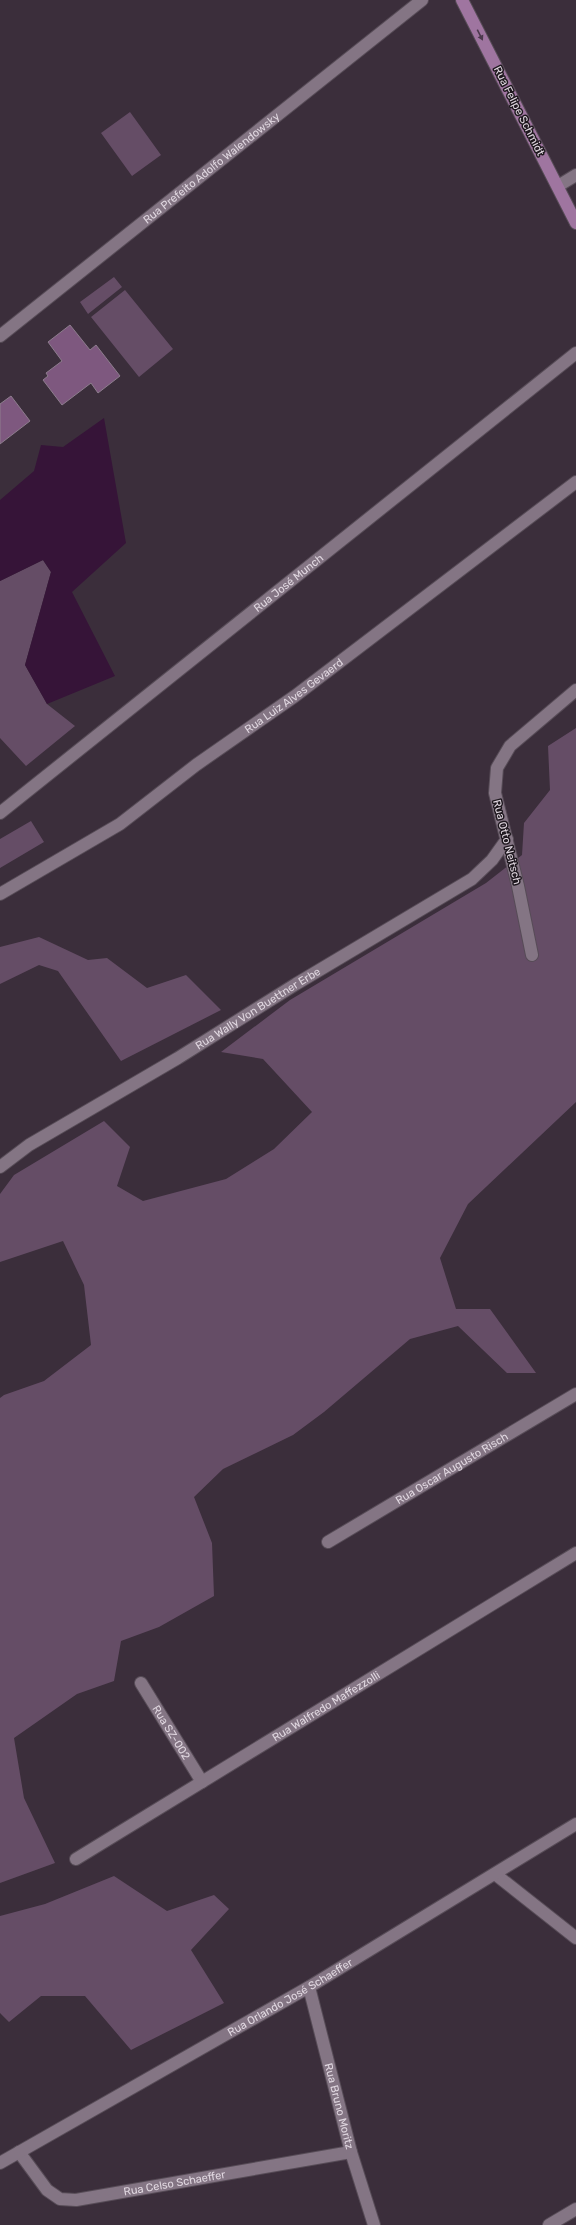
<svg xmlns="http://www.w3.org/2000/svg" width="576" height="2225" font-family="Rubik,sans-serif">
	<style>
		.green { fill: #654d66 }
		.water { fill: #361438 }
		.building { fill: #7e587f; stroke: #8d7d8d }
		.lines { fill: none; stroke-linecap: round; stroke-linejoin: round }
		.minor-casing { stroke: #574c57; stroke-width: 14 }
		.primary-casing { stroke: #574c57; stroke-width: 14 }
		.minor { stroke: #847584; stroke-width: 12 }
		.primary { stroke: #9f75a0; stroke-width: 12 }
		.oneway { fill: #4b394c }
		.labels { text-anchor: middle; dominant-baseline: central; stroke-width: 3; stroke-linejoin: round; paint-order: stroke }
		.street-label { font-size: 11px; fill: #e0d7e0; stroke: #1e181e }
	</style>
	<rect width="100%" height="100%" fill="#3b2e3b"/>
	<path class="green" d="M130,112L161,155L132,176L101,133Z
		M114,277L122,287L88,314L80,302Z
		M125,290L173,349L139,377L91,317Z
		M43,560L51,572L25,665L47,704L75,726L26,766L0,738V581Z
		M576,728V1102L468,1204L440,1258L456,1309H490L536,1373H507L458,1326L410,1339L324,1412L293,1435L223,1469L194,1497L212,1543L214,1596L159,1627L121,1641L114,1681L77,1694L14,1738L24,1798L55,1863L0,1883V1398L4,1395L44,1381L91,1345L84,1285L63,1241L0,1262V1194L14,1175L104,1121L130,1147L117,1186L143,1201L226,1179L274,1149L312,1112L263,1059L221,1052L290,1000L486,883L522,855L524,823L550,790L548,746Z
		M31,821L44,842L0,868V839Z
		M39,937L88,960L107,958L147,988L186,975L221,1010L121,1061L58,971L39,965L0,984V947Z
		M114,1876L167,1911L214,1895L229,1909L191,1950L224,2003L131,2050L85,1996H41L9,2022L0,2013V1916L45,1904Z"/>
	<path class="water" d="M104,418L126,543L72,592L115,676L47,704L25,665L51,572L43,560L0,581V500L34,471L41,445L63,447Z"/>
	<path class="building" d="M70,325L90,350L96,345L120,376L98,393L91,383L62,405L43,380L48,376L46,373L62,361L48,342Z
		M11,396L30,421L0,444V404Z"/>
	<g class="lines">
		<defs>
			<g id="minor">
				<path d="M558,186L576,175"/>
				<path id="s1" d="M0,336L422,0"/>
				<path id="s2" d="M0,813L576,353"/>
				<path id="s3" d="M0,894L120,824L196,765L295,696L576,482"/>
				<path d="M532,955L518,886L495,793L497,768L510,746L576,690"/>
				<path id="s4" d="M0,1167L29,1145L178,1058L296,984L472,879L492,860L507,839"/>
				<path id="s5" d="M328,1542L576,1394"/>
				<path id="s6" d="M141,1683L202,1782"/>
				<path id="s7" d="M76,1859L576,1553"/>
				<path d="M495,1874L576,1938"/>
				<path id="s8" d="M309,1987L351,2152L374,2225"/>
				<path id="s9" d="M19,2152L47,2190L60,2199L76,2200L351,2152"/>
				<path id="s10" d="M0,2163L309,1987L576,1824"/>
				<path d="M549,2225L576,2209"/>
			</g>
			<path id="primary" d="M462,0L576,223"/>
		</defs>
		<use href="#minor" class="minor-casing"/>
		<use href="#primary" class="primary-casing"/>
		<use href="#minor" class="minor"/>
		<use href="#primary" class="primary"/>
	</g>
	<defs><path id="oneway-solid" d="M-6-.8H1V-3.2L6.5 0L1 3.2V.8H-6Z"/></defs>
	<use class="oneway" href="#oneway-solid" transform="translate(480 35) rotate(63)"/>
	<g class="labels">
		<g class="street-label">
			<text transform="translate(519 111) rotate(63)">Rua Felipe Schmidt</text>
			<text stroke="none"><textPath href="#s1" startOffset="270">Rua Prefeito Adolfo Walendowsky</textPath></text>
			<text stroke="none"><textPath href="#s2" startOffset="369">Rua José Munch</textPath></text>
			<text stroke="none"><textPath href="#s3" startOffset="355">Rua Luiz Alves Gevaerd</textPath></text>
			<text transform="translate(507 842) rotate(76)">Rua Otto Neitsch</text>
			<text stroke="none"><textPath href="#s4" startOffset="303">Rua Wally Von Buettner Erbe</textPath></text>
			<text stroke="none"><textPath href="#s5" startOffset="144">Rua Oscar Augusto Risch</textPath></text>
			<text stroke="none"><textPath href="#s7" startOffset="293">Rua Walfredo Maffezzolli</textPath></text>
			<text stroke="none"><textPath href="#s6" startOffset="58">Rua SZ-002</textPath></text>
			<text stroke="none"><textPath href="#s10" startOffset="334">Rua Orlando José Schaeffer</textPath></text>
			<text stroke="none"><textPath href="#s8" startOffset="123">Rua Bruno Moritz</textPath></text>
			<text stroke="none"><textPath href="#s9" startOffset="179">Rua Celso Schaeffer</textPath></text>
		</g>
	</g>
</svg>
